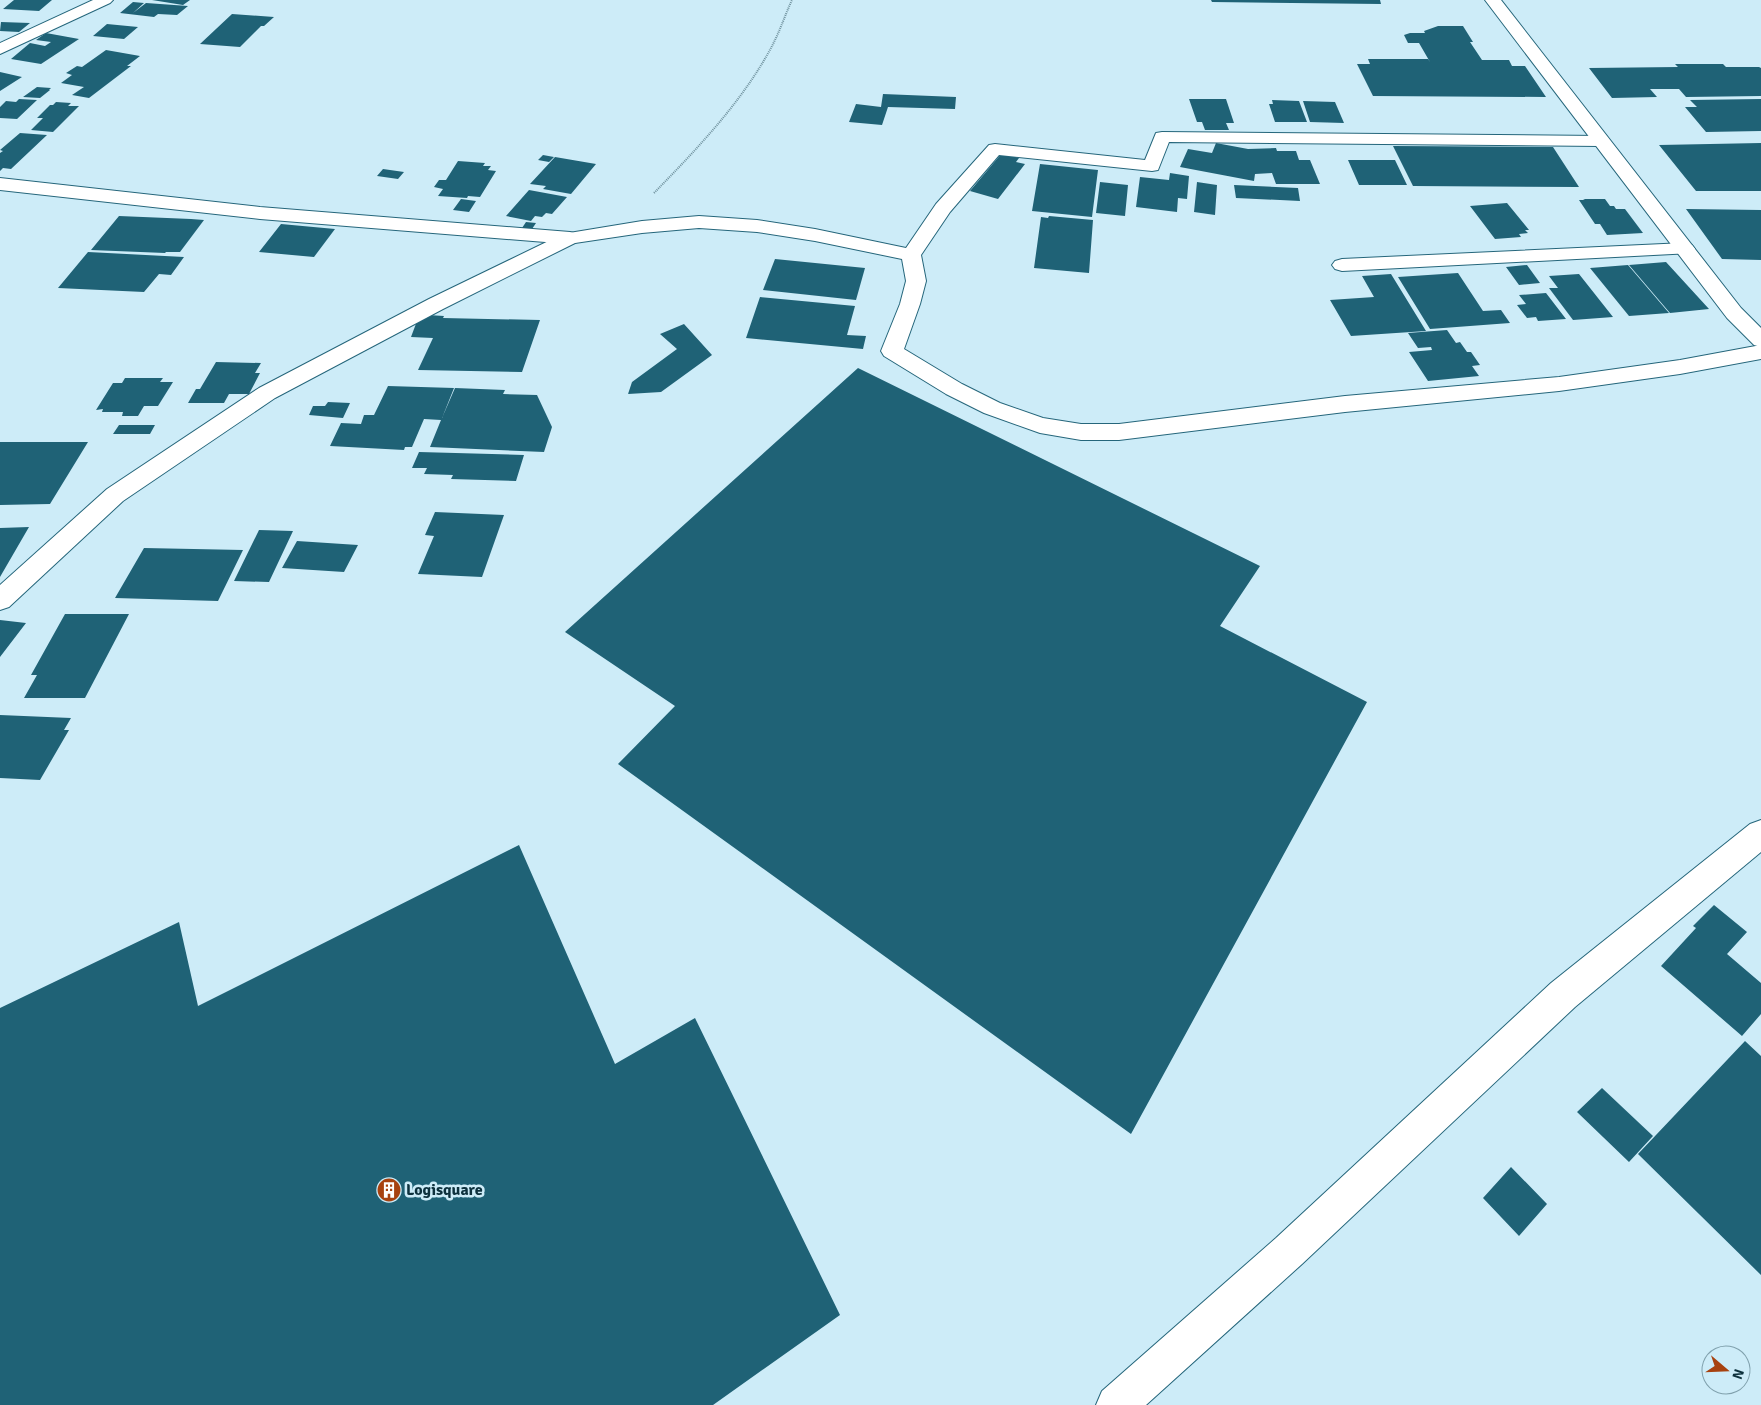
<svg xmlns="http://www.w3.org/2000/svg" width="1761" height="1405" font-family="Signika,sans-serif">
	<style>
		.building { fill: #1f6276 }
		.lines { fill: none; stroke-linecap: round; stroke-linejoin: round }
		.lane-casing { stroke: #25667b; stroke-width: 2 }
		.street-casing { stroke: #25667b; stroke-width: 2 }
		.secondary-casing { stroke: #25667b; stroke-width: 2 }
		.path { stroke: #6f919d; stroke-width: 2; stroke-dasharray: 1 1; stroke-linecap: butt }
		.lane { fill: #fff; fill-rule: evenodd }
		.street { fill: #fff; fill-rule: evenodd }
		.secondary { fill: #fff; fill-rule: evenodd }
		.labels { text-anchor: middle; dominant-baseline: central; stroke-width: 5; stroke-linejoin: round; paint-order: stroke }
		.near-poi-label { font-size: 16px; font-weight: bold; fill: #0d313d; stroke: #cdecf8; text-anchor: start }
	</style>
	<rect width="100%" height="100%" fill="#cdecf8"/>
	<path class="building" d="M14,0H52L39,11L3,9Z
		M152,0H190L183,5Z
		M1211,0H1380L1381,4L1212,2Z
		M133,2L144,3L133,13L146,3L188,6L177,15L158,14L154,17L120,13Z
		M232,14L274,17L264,26H261L240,47L200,44Z
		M1,22L30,23L19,32L0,31Z
		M107,24L138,27L124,39L93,36Z
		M1438,26H1463L1473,42H1470L1482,60H1509L1512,66H1525L1546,97L1373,96L1357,64H1370L1368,59H1428L1430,62L1419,43H1408L1404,35L1410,33H1425L1424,31Z
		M46,33L79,39L41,64L11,59L30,43L45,46L51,42L36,40Z
		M106,50L140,56L127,66H131L89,98L72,95L84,87L61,83L72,75L66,73L77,66L82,67Z
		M1675,64H1723L1726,67H1759L1761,68V96L1686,97L1679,89H1650L1657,97L1612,98L1589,68L1678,67Z
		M0,72L22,77L0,91Z
		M37,87L51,88L49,90H50L40,98L23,97Z
		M883,94L956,97L955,109L888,107L882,125L849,122L856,104L881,107Z
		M19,99L37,100L17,119L0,118V107L6,101L16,102Z
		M1189,99H1226L1234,123H1226L1229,130H1205L1202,122H1197Z
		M1761,99V131L1706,132L1685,107H1697L1690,100Z
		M1272,100L1299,101L1307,122H1275L1269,104H1273Z
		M1303,101L1335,102L1344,123L1310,122Z
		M56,102L71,103L68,106H79L53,132L31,130L43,118H37L50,105H53Z
		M20,133L47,135L11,169L3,168L0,171V153L3,151L0,150Z
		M1216,143L1248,149L1276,148L1277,151H1296L1299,160H1310L1320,184H1276L1272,173L1255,174L1254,181L1180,167L1188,149L1212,153Z
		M1761,143V191H1696L1659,145Z
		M1393,146L1553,147L1579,187L1413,186Z
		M1002,153L1019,158L1016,162L1025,164L998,199L970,191Z
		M543,155L554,157L549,162L538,160Z
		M555,157L596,164L571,194L543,189L546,186L530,184Z
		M1348,160H1395L1407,185H1359Z
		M458,161L485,163L483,166H491L488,170L496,171L480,197L468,196L467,198L438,196L443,189L434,187L439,180H446Z
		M1040,164L1098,170L1092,217L1032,211Z
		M383,169L404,172L398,179L377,176Z
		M1170,173L1189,176L1187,199L1178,198L1177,212L1136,207L1140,177L1169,180Z
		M1100,182L1128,185L1125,216L1096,213Z
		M1197,182L1217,185L1215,215L1194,212Z
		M1234,185L1298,188L1300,201L1236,198Z
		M529,190L567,197L552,214L546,213L542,217L535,216L531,221L506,216Z
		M461,199L476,201L469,212L453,210Z
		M1583,199H1605L1610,206H1614L1616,209H1625L1643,233L1607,235L1600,224H1595L1579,200H1585Z
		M1507,203L1529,230H1525L1528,233L1519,234L1521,237L1495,239L1470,206Z
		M1686,209L1761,210V260L1722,259Z
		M119,216L191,219L204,220L180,252H166L165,253L91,250Z
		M1049,216L1093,220L1089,273L1034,268L1041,217L1048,218Z
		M526,222L536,223L532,229L522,228Z
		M281,224L335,229L314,257L259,252Z
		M88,252L184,257L171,275L159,274L144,292L58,288Z
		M775,259L865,268L856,300L763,290Z
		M1666,262L1709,309L1670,313L1629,265Z
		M1527,265L1540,283L1519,285L1506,267Z
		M1628,265L1669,313L1629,316L1590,268Z
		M1458,273L1483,311L1501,310L1510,323L1430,329L1398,277Z
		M1391,274L1426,331L1351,336L1330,300L1374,297L1362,276Z
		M1579,274L1613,317L1573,320L1549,288H1558L1549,276Z
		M1546,293L1566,319L1538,321L1536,317L1527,318L1517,305L1526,304L1519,295Z
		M760,297L855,306L847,335L866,336L863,349L746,338Z
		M428,315L444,316L443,318L540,320L522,372L418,370L433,338L411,337L417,321Z
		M684,324L712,355L661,392L628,394L632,382L677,349L660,334Z
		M1447,330L1456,343L1460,342L1467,352H1471L1480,365L1472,366L1479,376L1428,381L1409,352L1432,350L1431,347L1418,348L1408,333Z
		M216,362L261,363L255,373H260L249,394H229L224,403H188L196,389H200Z
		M858,368L1260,566L1220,626L1367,702L1131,1134L618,764L675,706L565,632Z
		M125,378H163L160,382H173L158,406H144L138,416H122L123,412H102L103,409L96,410L113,383H122Z
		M388,386L454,388L442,418L455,388L505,390L503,394L537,395L552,427L544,452L430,447L441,420L424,419L412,447H405L404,450L330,446L341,423L361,424L364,415H374Z
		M328,402L350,403L343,418L309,415L313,406H325Z
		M119,425H155L150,434H113Z
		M0,442H88L50,504L0,505Z
		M419,452L524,455L516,481L451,479L453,475L424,474L427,468H412Z
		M435,512L504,515L482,577L418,574L434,536L425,535Z
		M29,527L0,577V528Z
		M259,530L293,531L269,582L234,581Z
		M297,541L358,545L344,572L282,568Z
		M144,548L243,550L218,601L115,598Z
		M65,614H129L85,698H24L37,675H31Z
		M0,620L26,623L0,657Z
		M0,715L71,718L64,730H69L40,780L0,778Z
		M519,845L615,1064L695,1018L840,1315L713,1405H0V1008L179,922L198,1006Z
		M1714,905L1747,932L1727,954L1761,983V1014L1742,1036L1661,966L1696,928L1693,926Z
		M1745,1041L1761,1056V1275L1638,1154Z
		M1602,1088L1653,1136L1629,1162L1577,1112Z
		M1511,1167L1547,1204L1519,1236L1483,1198Z"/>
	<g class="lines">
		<defs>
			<path id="lane" d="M93,0H113L110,3L0,54V43Z
				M0,178L260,207L570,232L577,234L580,238L577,242L570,244L260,219L0,190Z"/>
			<path id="street" d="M1162,132L1600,136L1606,137L1609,141L1606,145L1600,146L1169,142L1158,170L1152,171L999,155L950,212L921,255L926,281L920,304L904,349L962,384L1000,403L1043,418L1081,424H1119L1345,396L1559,377L1680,360L1761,345V359L1680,374L1559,391L1345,412L1119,440H1081L1040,433L984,413L946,394L884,356L881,351L900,304L906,281L902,259L815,241L757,232L699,228L642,233L575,243L443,309L275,398L123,501L9,607L0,610V585L107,489L259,388L429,299L563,234L642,221L699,216L757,220L815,229L906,248L936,204L989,145L995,144L1145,160L1156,133Z
				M1685,243L1692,245L1695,249L1692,253L1342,271L1335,269L1332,265L1335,261L1342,259Z
				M1761,820V852L1575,1007L1302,1264L1146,1405H1096L1102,1391L1276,1238L1551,983L1750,824Z"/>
			<path id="secondary" d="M1485,0H1501L1741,308L1761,328V347L1754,345L1727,318Z"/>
		</defs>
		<use href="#lane" class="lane-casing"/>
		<use href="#street" class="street-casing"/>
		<use href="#secondary" class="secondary-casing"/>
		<path class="path" d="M654,193C697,149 743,101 772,46C780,31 785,15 792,0"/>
		<use href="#lane" class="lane"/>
		<use href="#street" class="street"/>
		<use href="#secondary" class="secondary"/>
	</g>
	<defs>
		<symbol id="building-disc" viewBox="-11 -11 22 22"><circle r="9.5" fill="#a74210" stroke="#cdecf8"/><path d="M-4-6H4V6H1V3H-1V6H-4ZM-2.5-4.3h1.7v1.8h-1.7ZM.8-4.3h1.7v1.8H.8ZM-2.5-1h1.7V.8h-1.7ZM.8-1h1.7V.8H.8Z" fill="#fff"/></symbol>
	</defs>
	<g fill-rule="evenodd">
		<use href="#building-disc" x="375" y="1176" width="28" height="28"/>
	</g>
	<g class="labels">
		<g class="near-poi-label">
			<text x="406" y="1190">Logisquare</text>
		</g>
	</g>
	<g transform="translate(1726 1370) rotate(109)"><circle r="24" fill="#cdecf8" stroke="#80a1ad"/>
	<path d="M0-4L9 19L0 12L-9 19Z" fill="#a74210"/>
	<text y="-8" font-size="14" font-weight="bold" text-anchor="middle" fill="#0d313d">N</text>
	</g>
</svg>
